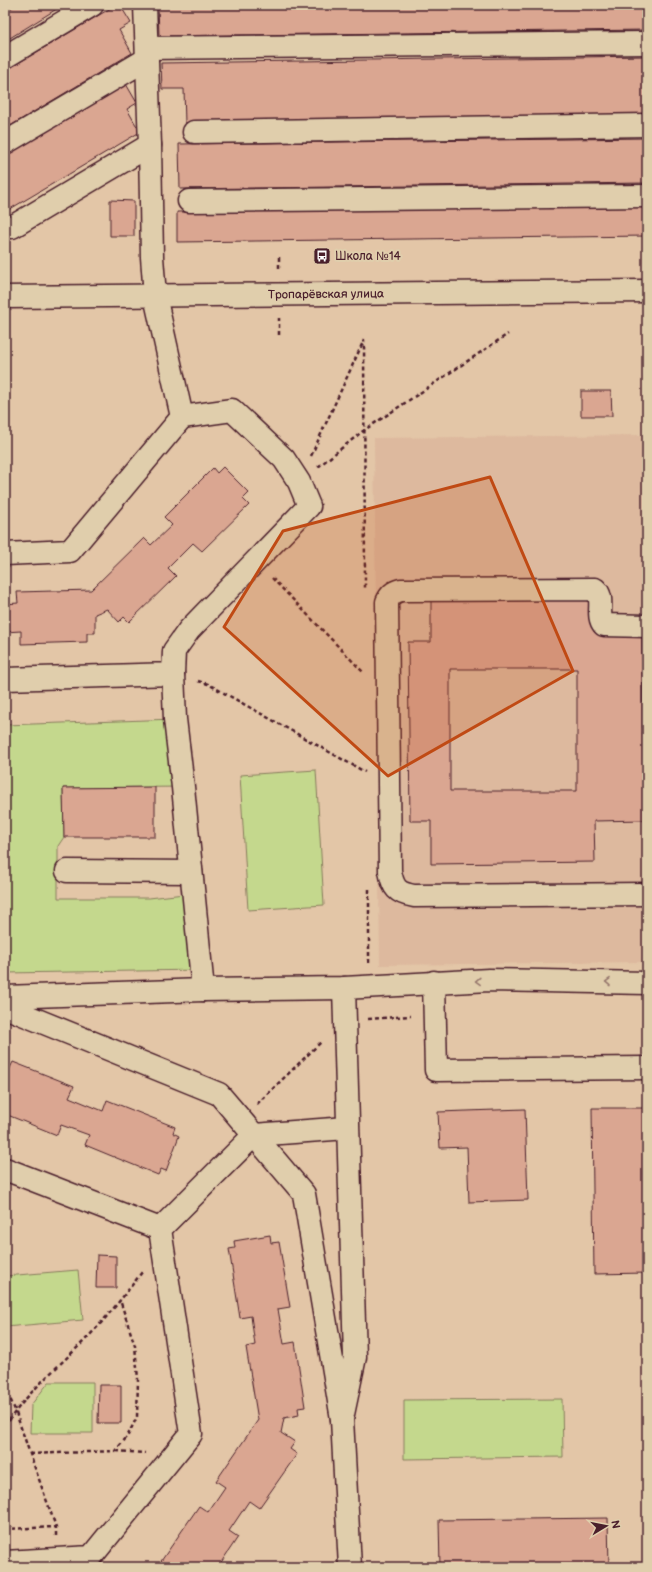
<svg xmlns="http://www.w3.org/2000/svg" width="652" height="1572" viewBox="0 0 652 1572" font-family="'Balsamiq Sans',sans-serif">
  <rect width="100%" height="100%" fill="#e3c6a7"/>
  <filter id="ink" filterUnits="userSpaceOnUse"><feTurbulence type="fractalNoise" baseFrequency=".025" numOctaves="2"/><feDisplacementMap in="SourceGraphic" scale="8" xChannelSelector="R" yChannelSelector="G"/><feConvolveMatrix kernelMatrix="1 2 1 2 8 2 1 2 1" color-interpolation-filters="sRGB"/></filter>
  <g filter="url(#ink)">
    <path fill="#ddb99e" d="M 647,435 L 647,962 L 380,965 L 374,438 Z"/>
    <g fill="#c4d88d" stroke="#877c5c">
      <path d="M 175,719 L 183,787 L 63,788 L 64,837 L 58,846 L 58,898 L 149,898 L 193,893 L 201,970 L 5,973 L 5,725 Z"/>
      <path d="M 316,770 L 324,905 L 248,910 L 240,775 Z"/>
      <path d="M 78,1270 L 83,1320 L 5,1327 L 5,1276 Z"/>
      <path d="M 49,1382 L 93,1382 L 93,1433 L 30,1433 L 31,1405 Z"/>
      <path d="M 562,1399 L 563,1457 L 404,1459 L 404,1400 Z"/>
    </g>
    <g fill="#daa691" stroke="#4a1f2b" fill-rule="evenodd">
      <path d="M 16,5 L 63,5 L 5,41 L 5,12 Z"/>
      <path d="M 116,5 L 120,5 L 131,23 L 119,30 L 132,53 L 5,129 L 5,71 Z"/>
      <path d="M 158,5 L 647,5 L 647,30 L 159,36 Z"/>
      <path d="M 647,56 L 647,117 L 185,123 L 184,89 L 162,89 L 161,63 Z"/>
      <path d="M 126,84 L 137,103 L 127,109 L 140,132 L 5,212 L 5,156 Z"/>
      <path d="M 647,138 L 647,183 L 180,189 L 179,144 Z"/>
      <path d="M 110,200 L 134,201 L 134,236 L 110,236 Z"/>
      <path d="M 647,207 L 647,236 L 177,242 L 177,212 Z"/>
      <path d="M 581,391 L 611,391 L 612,416 L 581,416 Z"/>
      <path d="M 223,467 L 249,493 L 243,499 L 249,505 L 202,551 L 193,543 L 168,568 L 176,576 L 129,622 L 124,617 L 119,622 L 107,609 L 95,614 L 95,633 L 87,633 L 87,642 L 21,644 L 21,631 L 5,632 L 5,604 L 18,603 L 17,592 L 91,590 L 144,538 L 151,545 L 172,525 L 164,517 L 213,468 L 217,473 Z"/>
      <path d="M 593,595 L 594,632 L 642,632 L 644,820 L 594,821 L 595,862 L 431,864 L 431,821 L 410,821 L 408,642 L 431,642 L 431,596 ZM 450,669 L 577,669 L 577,791 L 450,791 Z"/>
      <path d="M 155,787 L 155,837 L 64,837 L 63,788 Z"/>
      <path d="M 13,1062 L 74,1086 L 69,1097 L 103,1111 L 107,1100 L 175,1127 L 173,1133 L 179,1136 L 166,1171 L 161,1169 L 158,1175 L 85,1145 L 89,1135 L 61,1125 L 57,1135 L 5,1114 L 5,1068 L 9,1070 Z"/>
      <path d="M 592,1108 L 646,1108 L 647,1273 L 594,1274 Z"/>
      <path d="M 525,1109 L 528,1200 L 469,1202 L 467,1147 L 440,1148 L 438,1112 Z"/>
      <path d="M 270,1235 L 271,1243 L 279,1242 L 290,1307 L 278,1309 L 284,1344 L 295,1342 L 305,1407 L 298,1408 L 299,1415 L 284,1418 L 281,1433 L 295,1442 L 290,1449 L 297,1454 L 259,1508 L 249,1501 L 229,1531 L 238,1537 L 218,1567 L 157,1567 L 199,1506 L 208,1512 L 225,1487 L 216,1481 L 258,1420 L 246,1347 L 255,1345 L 251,1316 L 240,1318 L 229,1249 L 235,1248 L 234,1241 Z"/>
      <path d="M 97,1255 L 116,1256 L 116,1288 L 96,1288 Z"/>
      <path d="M 99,1385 L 121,1385 L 121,1423 L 98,1423 Z"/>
      <path d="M 608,1518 L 609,1567 L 440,1567 L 439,1520 Z"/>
    </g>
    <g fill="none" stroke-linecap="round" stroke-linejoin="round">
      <g stroke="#4a1f2b" stroke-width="25">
        <g id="minor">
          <path d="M 147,48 L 647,43"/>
          <path d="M 5,57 L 92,5"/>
          <path d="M 194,132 L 647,125"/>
          <path d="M 5,143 L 147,59"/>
          <path d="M 189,201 L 647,196"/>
          <path d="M 5,227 L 12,227 L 150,145"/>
          <path id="s1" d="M 5,297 L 647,291"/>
          <path d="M 5,554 L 70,551 L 182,417 L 155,296 L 152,257 L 150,145 L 145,5"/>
          <path d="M 647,626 L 604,625 C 595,615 606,598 595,589 L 401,590 C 393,592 390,595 387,602 L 390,871 C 393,888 397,893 414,896 L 647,894"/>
          <path d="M 173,674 L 175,719 L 183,787 L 203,990"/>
          <path d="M 5,679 L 173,674 L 174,651 L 189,630 L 309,506 L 299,482 L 284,459 L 232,410 L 182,417"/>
          <path d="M 67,871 L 191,872"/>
          <path d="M 434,982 L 436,1070 L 647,1068"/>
          <path d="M 344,988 L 355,1357 L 342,1419 L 350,1567"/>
          <path d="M 5,997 L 203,990 L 344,988 L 489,980 L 647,983"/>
          <path d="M 5,1007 L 219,1094 L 304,1194 L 342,1419"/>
          <path d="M 5,1169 L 160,1229 L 191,1434 L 91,1557 L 5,1562"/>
          <path d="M 160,1229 L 254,1135 L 347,1128"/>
        </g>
      </g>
      <g stroke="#4a1f2b" stroke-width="2.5" stroke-dasharray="4 3" stroke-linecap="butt">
        <path d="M 279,257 L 279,271"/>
        <path d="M 279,335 L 279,318"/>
        <path d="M 311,456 L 364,340 L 365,590"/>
        <path d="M 318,467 L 363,431 L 508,334"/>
        <path d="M 272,578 L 363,672"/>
        <path d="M 198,681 L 208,684 L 365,772"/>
        <path d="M 369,889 L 369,963"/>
        <path d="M 368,1019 L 411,1016"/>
        <path d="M 257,1104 L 321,1042"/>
        <path d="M 5,1387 L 15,1410 L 30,1454 L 56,1527 L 56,1536"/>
        <path d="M 5,1427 C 25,1394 56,1369 83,1342 C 105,1320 124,1296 142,1272"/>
        <path d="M 116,1451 L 145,1453"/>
        <path d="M 30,1454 L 115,1451 L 127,1437 L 137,1417 L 138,1379 L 135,1346 L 120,1300"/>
        <path d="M 5,1529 L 56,1527"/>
      </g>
      <use href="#minor" stroke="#e0ceac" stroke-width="22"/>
    </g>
    <defs><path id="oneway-chevron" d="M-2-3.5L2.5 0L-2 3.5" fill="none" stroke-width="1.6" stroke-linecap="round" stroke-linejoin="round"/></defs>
    <g stroke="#95766c">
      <use href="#oneway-chevron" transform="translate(478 981) rotate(178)"/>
      <use href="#oneway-chevron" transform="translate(608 982) rotate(-179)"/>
    </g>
  </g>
  <path fill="#c04a14" fill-opacity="0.2" stroke="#c04a14" stroke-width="3" stroke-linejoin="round" d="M 490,477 L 573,671 L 388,776 L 224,627 L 283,531 Z"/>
  <defs>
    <g id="bus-square" transform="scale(0.9)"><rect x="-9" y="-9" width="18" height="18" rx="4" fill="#4a1f2b" stroke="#e0ceac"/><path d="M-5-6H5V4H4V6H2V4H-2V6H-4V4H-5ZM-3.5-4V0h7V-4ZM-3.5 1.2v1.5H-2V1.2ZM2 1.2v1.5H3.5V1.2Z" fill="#fff"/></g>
  </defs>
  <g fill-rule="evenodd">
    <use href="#bus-square" x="322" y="256"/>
  </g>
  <g text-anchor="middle" stroke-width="4" stroke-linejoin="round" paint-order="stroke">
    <g font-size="12" fill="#4a1f2b" stroke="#e0ceac" text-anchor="start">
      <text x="335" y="260">Школа №14</text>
    </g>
    <g font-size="12" fill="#4a1f2b" stroke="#e0ceac">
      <text dy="4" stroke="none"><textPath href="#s1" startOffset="321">Тропарёвская улица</textPath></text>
    </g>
  </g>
  <rect width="652" height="1572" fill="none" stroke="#e0ceac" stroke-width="20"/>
  <rect x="10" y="10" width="632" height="1552" fill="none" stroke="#4a1f2b" stroke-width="1.5" filter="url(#ink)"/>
  <g transform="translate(606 1526) rotate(80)" stroke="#e0ceac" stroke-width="3" paint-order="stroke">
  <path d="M0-3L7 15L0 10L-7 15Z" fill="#4a1f2b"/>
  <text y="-6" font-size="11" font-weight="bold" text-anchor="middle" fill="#4a1f2b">N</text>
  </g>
</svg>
